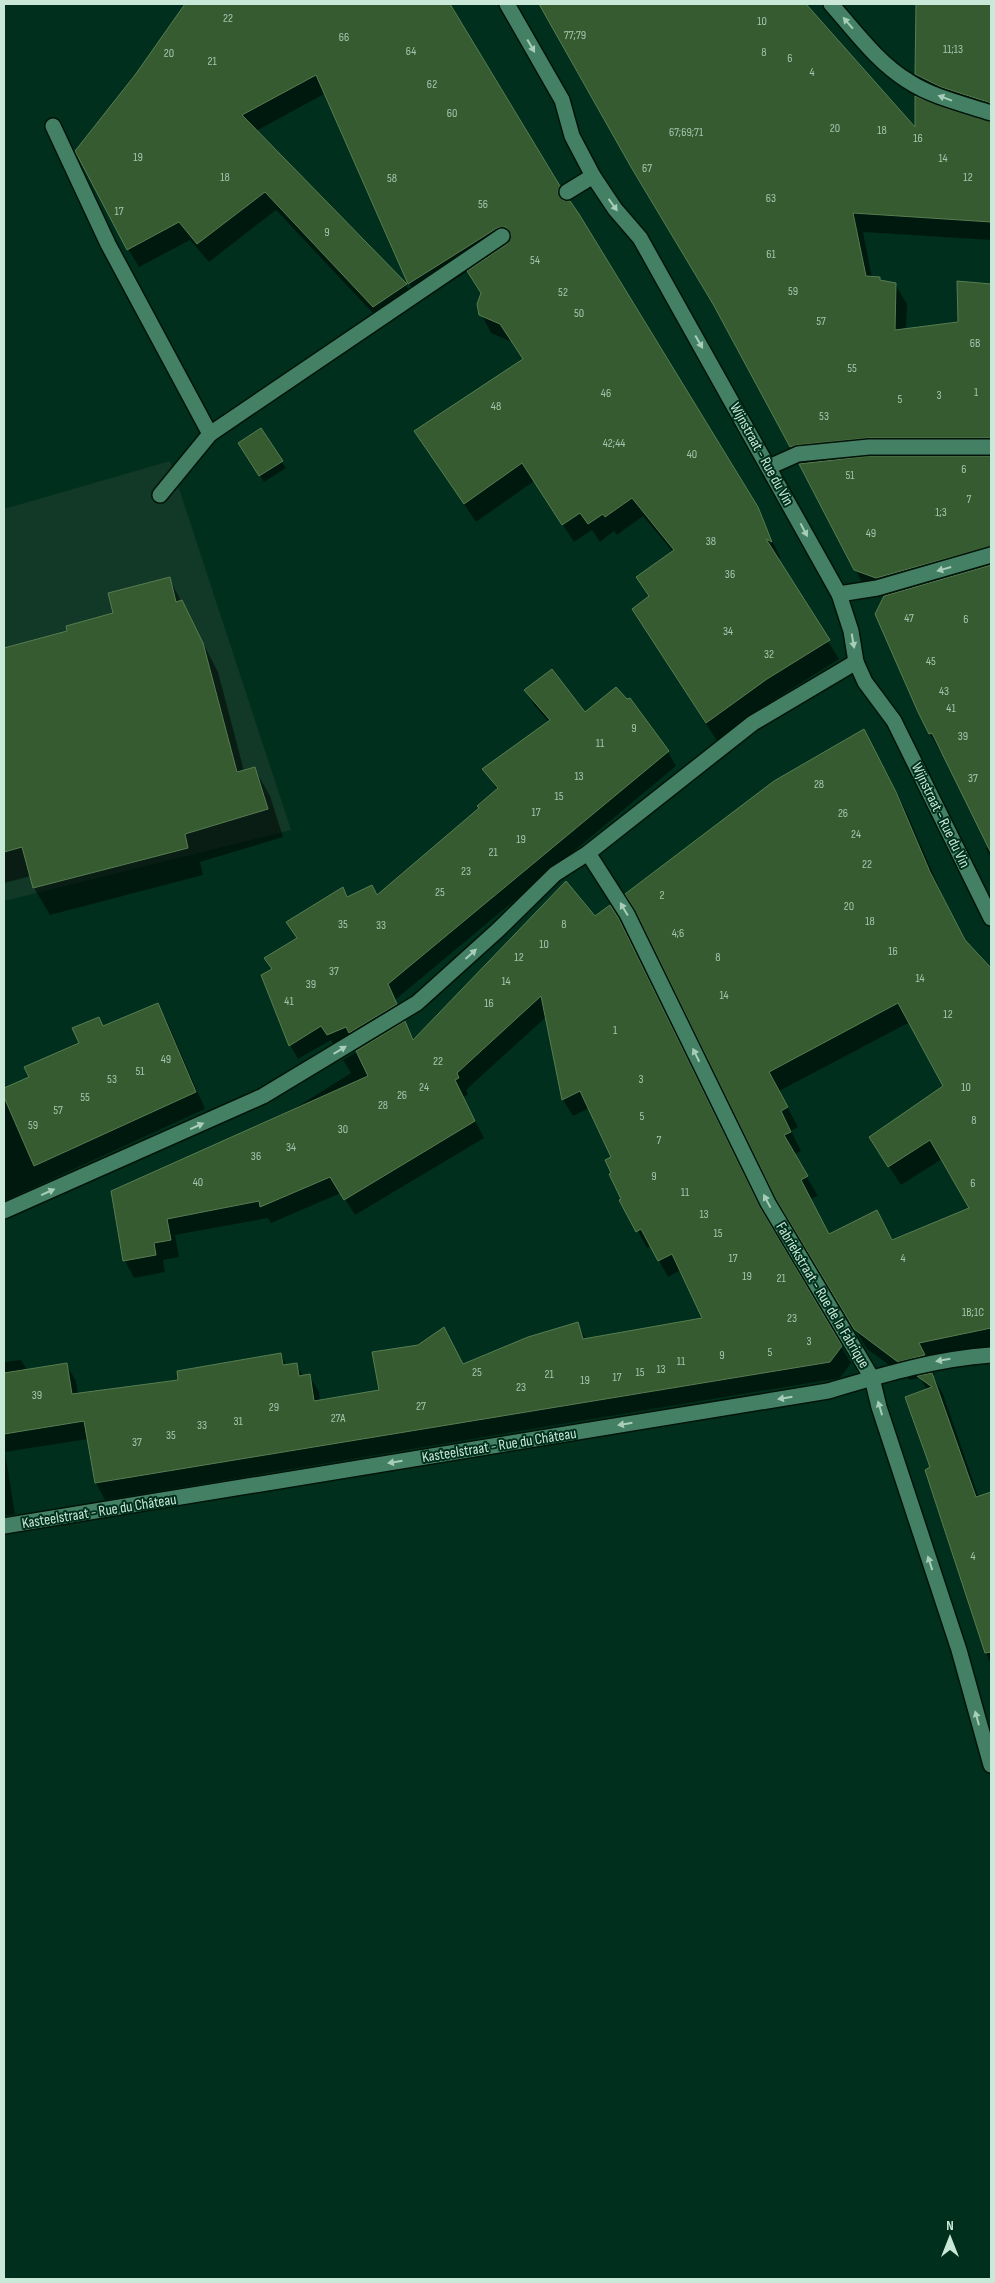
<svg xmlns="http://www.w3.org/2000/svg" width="995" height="2283" viewBox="0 0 995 2283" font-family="'Sofia Sans Condensed',sans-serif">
  <rect width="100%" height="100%" fill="#00301d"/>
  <path fill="#123827" d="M 170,461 L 291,830 L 4,901 L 4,509 Z"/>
  <g fill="#0007" fill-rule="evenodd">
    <path d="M 187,4 L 447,4 L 757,508 L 781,559 L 776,557 L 839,659 L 777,698 L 717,741 L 633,609 L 649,597 L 638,578 L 673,552 L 643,516 L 617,535 L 614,531 L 600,542 L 592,530 L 574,542 L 534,481 L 476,522 L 415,432 L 524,360 L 512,342 L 491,333 L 481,314 L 482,293 L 468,271 L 419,302 L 409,283 L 326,93 L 256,131 L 406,285 L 417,303 L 384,325 L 276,210 L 209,262 L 190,240 L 139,267 L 128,249 L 136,76 Z"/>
    <path d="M 540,4 L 803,4 L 916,130 L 916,98 L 991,123 L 991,240 L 863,232 L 872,278 L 895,284 L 907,304 L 906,330 L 960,323 L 959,282 L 991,285 L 991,859 L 986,848 L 988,847 L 943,752 L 941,753 L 930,734 L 885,596 L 866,590 L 718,310 L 644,187 Z"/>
    <path d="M 917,4 L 991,4 L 991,118 L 928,94 L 916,74 Z"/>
    <path d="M 244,450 L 281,461 L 286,468 L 264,482 Z"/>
    <path d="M 169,578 L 218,672 L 244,771 L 254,768 L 270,796 L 283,837 L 200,862 L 203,875 L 50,915 L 34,888 L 31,876 L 4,883 L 4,649 L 69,632 L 115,613 Z"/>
    <path d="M 526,690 L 585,713 L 668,752 L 676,766 L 395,1000 L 404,1019 L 341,1057 L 331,1040 L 298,1059 L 290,1045 L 273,970 L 297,939 L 288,923 L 343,889 L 348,898 L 377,897 L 480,809 L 498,791 L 484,769 L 549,722 L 534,705 Z"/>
    <path d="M 874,750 L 907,813 L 941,892 L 975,962 L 991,988 L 991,1349 L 929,1363 L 935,1375 L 932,1375 L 943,1394 L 979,1498 L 991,1493 L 991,1665 L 985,1650 L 932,1468 L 927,1390 L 920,1378 L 910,1380 L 867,1349 L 789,1218 L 640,917 ZM 910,1022 L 945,1087 L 882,1156 L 901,1185 L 942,1159 L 970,1209 L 893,1241 L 829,1235 L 810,1199 L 818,1196 L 794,1155 L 801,1151 L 791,1131 L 798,1127 L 779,1091 Z"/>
    <path d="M 594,918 L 618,919 L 628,937 L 767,1223 L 851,1363 L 840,1378 L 105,1500 L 96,1483 L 88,1439 L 5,1452 L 15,1514 L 4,1516 L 4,1362 L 21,1360 L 27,1370 L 66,1364 L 76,1381 L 78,1395 L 180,1381 L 281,1355 L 287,1366 L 296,1364 L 303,1376 L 309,1375 L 319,1392 L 320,1401 L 380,1391 L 463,1366 L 577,1324 L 586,1339 L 703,1319 L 681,1270 L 668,1277 L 651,1246 L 647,1248 L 621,1200 L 622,1199 L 613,1173 L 613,1158 L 589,1108 L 573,1116 L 563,1100 L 546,1017 L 466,1090 L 468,1095 L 463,1097 L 484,1138 L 355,1215 L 341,1193 L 271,1223 L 268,1218 L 175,1235 L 179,1257 L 163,1260 L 165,1272 L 134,1278 L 125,1261 L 113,1192 L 297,1107 L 351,1073 L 343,1060 L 404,1023 L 415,1041 Z"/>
    <path d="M 157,1005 L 167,1021 L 205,1109 L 4,1201 L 4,1090 L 30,1078 L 81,1043 L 99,1018 L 104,1027 Z"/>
  </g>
  <g fill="#375b31" stroke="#577d51" fill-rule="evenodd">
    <path d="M 185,4 L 450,4 L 560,186 L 558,192 L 559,196 L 563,200 L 570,201 L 579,214 L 758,507 L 772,542 L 766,539 L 830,640 L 767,679 L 706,723 L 632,609 L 649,596 L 636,577 L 674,550 L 632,498 L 605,517 L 603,514 L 588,524 L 580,513 L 562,525 L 522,463 L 464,504 L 414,431 L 523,359 L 500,324 L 479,315 L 477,304 L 481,293 L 467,271 L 507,244 L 511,235 L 506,227 L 497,228 L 408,284 L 316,75 L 242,115 L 407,284 L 373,307 L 265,192 L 197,244 L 179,222 L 127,250 L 75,151 L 135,75 Z"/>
    <path d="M 539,4 L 806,4 L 915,127 L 915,96 L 945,108 L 991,122 L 991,222 L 853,213 L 866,276 L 880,277 L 880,280 L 896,283 L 895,330 L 958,322 L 957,281 L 991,284 L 991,438 L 869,438 L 797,445 L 790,447 L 713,304 L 631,167 Z"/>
    <path d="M 916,4 L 991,4 L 991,103 L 941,87 L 915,74 Z"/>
    <path d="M 261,428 L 283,461 L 259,476 L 238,443 Z"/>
    <path d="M 869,456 L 991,456 L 991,546 L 876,578 L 854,570 L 799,464 Z"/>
    <path d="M 991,565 L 991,853 L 932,733 L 929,734 L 918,712 L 875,614 L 884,596 Z"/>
    <path d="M 170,577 L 176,602 L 182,600 L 203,643 L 237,772 L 255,767 L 268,809 L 185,834 L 188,848 L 33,888 L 22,847 L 4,852 L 4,648 L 67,631 L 66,626 L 113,613 L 108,593 Z"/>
    <path d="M 552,669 L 585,712 L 616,687 L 627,699 L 630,698 L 669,751 L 388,984 L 397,1004 L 349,1033 L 346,1027 L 327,1035 L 321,1026 L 289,1046 L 261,975 L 272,969 L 264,958 L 297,938 L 286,922 L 343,887 L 347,897 L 372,885 L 377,895 L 479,808 L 477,806 L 498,788 L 482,769 L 550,720 L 524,690 Z"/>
    <path d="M 864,729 L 896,792 L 930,872 L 965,940 L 991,968 L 991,1328 L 919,1343 L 925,1355 L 898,1362 L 854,1329 L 776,1199 L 635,910 L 625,894 L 774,781 ZM 898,1003 L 943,1086 L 869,1137 L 888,1167 L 930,1140 L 969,1208 L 892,1240 L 877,1210 L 829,1234 L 801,1180 L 808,1176 L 784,1135 L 791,1132 L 781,1111 L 788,1107 L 769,1072 Z"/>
    <path d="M 566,881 L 595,916 L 610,905 L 619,919 L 760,1207 L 842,1346 L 830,1362 L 95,1483 L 84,1421 L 4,1434 L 4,1373 L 67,1363 L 72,1394 L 178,1380 L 177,1371 L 281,1353 L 283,1365 L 297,1363 L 299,1376 L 310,1374 L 314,1401 L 379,1390 L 372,1352 L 418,1345 L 444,1327 L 463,1364 L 528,1337 L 578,1322 L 583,1339 L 702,1318 L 672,1254 L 658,1261 L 641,1229 L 636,1232 L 619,1200 L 621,1199 L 609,1174 L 611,1173 L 605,1160 L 611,1157 L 580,1091 L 562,1100 L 541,996 L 457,1073 L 459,1078 L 455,1080 L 475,1121 L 344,1200 L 330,1177 L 260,1207 L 259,1201 L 167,1219 L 171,1240 L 154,1243 L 156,1255 L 123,1261 L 111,1191 L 368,1076 L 356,1051 L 405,1021 L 413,1040 Z"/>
    <path d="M 158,1003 L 196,1092 L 34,1166 L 4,1097 L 4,1088 L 29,1077 L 24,1067 L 79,1043 L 72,1028 L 99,1017 L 103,1026 Z"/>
    <path d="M 932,1373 L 976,1497 L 991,1492 L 991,1652 L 985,1653 L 925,1470 L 930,1467 L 905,1397 L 932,1387 L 917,1376 Z"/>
  </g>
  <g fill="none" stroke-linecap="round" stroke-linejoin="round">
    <g stroke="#03140b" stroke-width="18">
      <g id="lane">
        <path d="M 53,126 L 108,244 L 210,434"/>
        <path d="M 567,192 L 593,176"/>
        <path d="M 160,495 L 210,434 L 502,236"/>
      </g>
    </g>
    <g stroke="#03140b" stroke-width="18">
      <g id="street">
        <path d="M 507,4 L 562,100 L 572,136 L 593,176 L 615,209 L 640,238 L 839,594 L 851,631 L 856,662 L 865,682 L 894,721 L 991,918"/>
        <path d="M 831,4 C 855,31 877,62 908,81 C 932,97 964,104 991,113"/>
        <path d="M 769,467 L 798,454 L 869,447 L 991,447"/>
        <path d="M 839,594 L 877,588 L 991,555"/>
        <path d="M 588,853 L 627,914 L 768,1203 L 872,1378 L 879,1407 L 959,1650 L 991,1765"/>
        <path d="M 4,1211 L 263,1096 L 417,1003 L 498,930 L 555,874 L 588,853 L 753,723 L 856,662"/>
        <path d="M 4,1526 L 828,1391 C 882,1375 934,1359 991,1355"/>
      </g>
    </g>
    <use href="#lane" stroke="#448164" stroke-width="15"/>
    <use href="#street" stroke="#448164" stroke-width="15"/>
  </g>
  <defs><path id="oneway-solid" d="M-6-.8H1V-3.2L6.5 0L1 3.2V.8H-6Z" transform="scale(1.25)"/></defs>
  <g fill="#a8ceba">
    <use href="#oneway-solid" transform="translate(848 23) rotate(-131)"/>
    <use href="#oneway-solid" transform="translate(531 46) rotate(60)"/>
    <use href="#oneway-solid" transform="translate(945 98) rotate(-160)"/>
    <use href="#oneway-solid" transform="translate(613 205) rotate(54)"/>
    <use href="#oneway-solid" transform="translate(699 342) rotate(60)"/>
    <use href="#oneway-solid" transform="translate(804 530) rotate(62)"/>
    <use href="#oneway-solid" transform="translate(944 569) rotate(164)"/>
    <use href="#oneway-solid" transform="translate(853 641) rotate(80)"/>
    <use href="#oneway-solid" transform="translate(624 909) rotate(-121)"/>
    <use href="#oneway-solid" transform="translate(471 954) rotate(-42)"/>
    <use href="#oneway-solid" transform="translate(340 1050) rotate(-31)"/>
    <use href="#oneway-solid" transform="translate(696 1055) rotate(-116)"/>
    <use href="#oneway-solid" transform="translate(197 1126) rotate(-24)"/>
    <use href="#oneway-solid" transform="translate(48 1192) rotate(-24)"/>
    <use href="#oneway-solid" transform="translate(767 1201) rotate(-118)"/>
    <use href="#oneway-solid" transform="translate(943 1360) rotate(170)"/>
    <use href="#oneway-solid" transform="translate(785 1398) rotate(171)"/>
    <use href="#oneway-solid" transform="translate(880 1408) rotate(-106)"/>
    <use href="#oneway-solid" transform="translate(625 1424) rotate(171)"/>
    <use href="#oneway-solid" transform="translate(395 1462) rotate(171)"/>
    <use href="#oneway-solid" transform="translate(930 1563) rotate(-108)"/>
    <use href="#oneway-solid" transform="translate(977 1718) rotate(-105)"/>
  </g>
  <g text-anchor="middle" stroke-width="4" stroke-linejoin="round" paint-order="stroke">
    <g font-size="12" fill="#a4c5ae">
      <text x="228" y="22">22</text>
      <text x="762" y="25">10</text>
      <text x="575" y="39">77;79</text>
      <text x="344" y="41">66</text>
      <text x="953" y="53">11;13</text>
      <text x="411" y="55">64</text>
      <text x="764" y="56">8</text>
      <text x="169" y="57">20</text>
      <text x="790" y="62">6</text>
      <text x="212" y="65">21</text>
      <text x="812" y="76">4</text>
      <text x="432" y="88">62</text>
      <text x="452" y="117">60</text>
      <text x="835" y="132">20</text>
      <text x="882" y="134">18</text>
      <text x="686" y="136">67;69;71</text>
      <text x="918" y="142">16</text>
      <text x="138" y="161">19</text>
      <text x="943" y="162">14</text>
      <text x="647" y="172">67</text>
      <text x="225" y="181">18</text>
      <text x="968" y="181">12</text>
      <text x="392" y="182">58</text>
      <text x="771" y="202">63</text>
      <text x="483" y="208">56</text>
      <text x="119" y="215">17</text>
      <text x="327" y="236">9</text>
      <text x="771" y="258">61</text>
      <text x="535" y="264">54</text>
      <text x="793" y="295">59</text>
      <text x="563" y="296">52</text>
      <text x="579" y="317">50</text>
      <text x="821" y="325">57</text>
      <text x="975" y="347">6B</text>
      <text x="852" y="372">55</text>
      <text x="976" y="396">1</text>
      <text x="606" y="397">46</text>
      <text x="939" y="399">3</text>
      <text x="900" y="403">5</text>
      <text x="496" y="410">48</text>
      <text x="824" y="420">53</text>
      <text x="614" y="447">42;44</text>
      <text x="692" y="458">40</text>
      <text x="964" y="473">6</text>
      <text x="850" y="479">51</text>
      <text x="969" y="503">7</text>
      <text x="941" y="516">1;3</text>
      <text x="871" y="537">49</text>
      <text x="711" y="545">38</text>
      <text x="730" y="578">36</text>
      <text x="909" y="622">47</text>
      <text x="966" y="623">6</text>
      <text x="728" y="635">34</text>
      <text x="769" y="658">32</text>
      <text x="931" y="665">45</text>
      <text x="944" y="695">43</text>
      <text x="951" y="712">41</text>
      <text x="634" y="732">9</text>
      <text x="963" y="740">39</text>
      <text x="600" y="747">11</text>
      <text x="579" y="780">13</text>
      <text x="973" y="782">37</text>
      <text x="819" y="788">28</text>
      <text x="559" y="800">15</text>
      <text x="536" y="816">17</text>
      <text x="843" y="817">26</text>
      <text x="856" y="838">24</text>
      <text x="521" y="843">19</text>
      <text x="493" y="856">21</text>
      <text x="867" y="868">22</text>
      <text x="466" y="875">23</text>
      <text x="440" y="896">25</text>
      <text x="662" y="899">2</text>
      <text x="849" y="910">20</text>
      <text x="870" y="925">18</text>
      <text x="343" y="928">35</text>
      <text x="564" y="928">8</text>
      <text x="381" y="929">33</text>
      <text x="678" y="937">4;6</text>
      <text x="544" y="948">10</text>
      <text x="893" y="955">16</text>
      <text x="519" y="961">12</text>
      <text x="718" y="961">8</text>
      <text x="334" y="975">37</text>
      <text x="920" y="982">14</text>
      <text x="506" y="985">14</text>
      <text x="311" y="988">39</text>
      <text x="724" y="999">14</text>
      <text x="289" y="1005">41</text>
      <text x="489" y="1007">16</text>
      <text x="948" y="1018">12</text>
      <text x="615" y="1034">1</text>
      <text x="166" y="1063">49</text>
      <text x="438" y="1065">22</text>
      <text x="140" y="1075">51</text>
      <text x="112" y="1083">53</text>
      <text x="641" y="1083">3</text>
      <text x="424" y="1091">24</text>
      <text x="966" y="1091">10</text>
      <text x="402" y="1099">26</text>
      <text x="85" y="1101">55</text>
      <text x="383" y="1109">28</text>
      <text x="58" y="1114">57</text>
      <text x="642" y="1120">5</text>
      <text x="974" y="1124">8</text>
      <text x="33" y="1129">59</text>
      <text x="343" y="1133">30</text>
      <text x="659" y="1144">7</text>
      <text x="291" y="1151">34</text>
      <text x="256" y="1160">36</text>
      <text x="654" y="1180">9</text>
      <text x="198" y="1186">40</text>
      <text x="973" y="1187">6</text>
      <text x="685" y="1196">11</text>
      <text x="704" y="1218">13</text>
      <text x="718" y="1237">15</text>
      <text x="733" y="1262">17</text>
      <text x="903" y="1262">4</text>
      <text x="747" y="1280">19</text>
      <text x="781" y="1282">21</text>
      <text x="973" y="1316">1B;1C</text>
      <text x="792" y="1322">23</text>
      <text x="809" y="1345">3</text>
      <text x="770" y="1356">5</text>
      <text x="722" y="1359">9</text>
      <text x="681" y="1365">11</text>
      <text x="661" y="1373">13</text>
      <text x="477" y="1376">25</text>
      <text x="640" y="1376">15</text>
      <text x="549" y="1378">21</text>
      <text x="617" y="1381">17</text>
      <text x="585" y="1384">19</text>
      <text x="521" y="1391">23</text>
      <text x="37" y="1399">39</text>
      <text x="421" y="1410">27</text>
      <text x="274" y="1411">29</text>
      <text x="338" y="1422">27A</text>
      <text x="238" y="1425">31</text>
      <text x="202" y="1429">33</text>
      <text x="171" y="1439">35</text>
      <text x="137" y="1446">37</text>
      <text x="973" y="1560">4</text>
    </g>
    <g font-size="15" fill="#c9e8d7" stroke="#00301d">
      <text transform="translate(762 454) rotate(61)" y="5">Wijnstraat - Rue du Vin</text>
      <text transform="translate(941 815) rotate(64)" y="5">Wijnstraat - Rue du Vin</text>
      <text transform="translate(823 1295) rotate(59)" y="5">Fabriekstraat - Rue de la Fabrique</text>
      <text transform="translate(499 1445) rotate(-9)" y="5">Kasteelstraat - Rue du Château</text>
      <text transform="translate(99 1511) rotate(-9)" y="5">Kasteelstraat - Rue du Château</text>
    </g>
  </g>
  <rect width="995" height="2283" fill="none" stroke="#c9e8d7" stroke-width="10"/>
  <g transform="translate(950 2238)" stroke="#00301d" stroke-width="4" paint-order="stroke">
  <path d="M0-4L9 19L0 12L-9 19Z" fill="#c9e8d7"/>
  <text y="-8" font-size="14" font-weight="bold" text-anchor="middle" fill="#c9e8d7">N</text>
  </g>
</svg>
